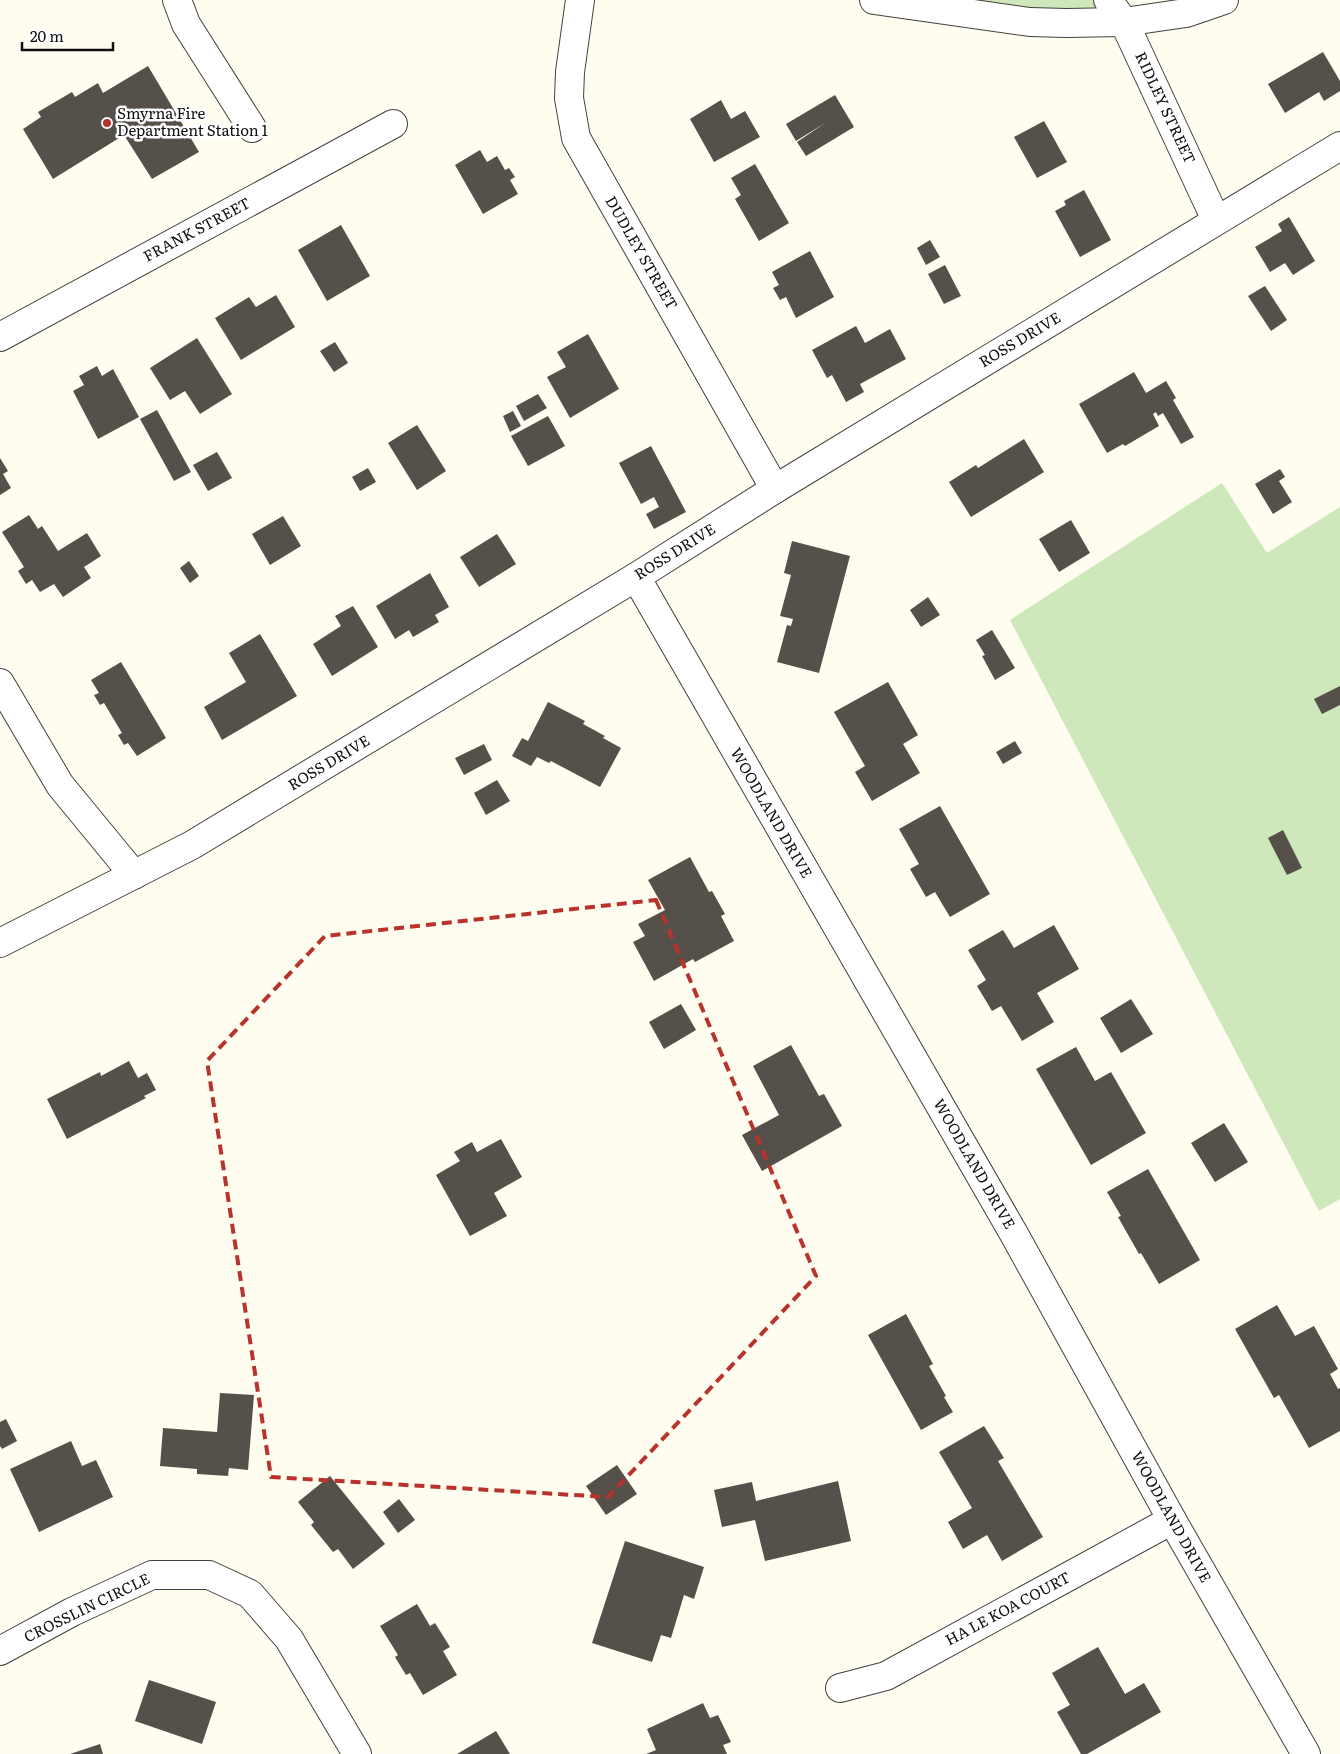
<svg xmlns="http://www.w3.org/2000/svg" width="1340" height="1754" viewBox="0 0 1340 1754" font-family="Literata,serif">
  <rect width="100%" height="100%" fill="#fefdf0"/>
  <g fill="#cee7bb">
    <path d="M 874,0 L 1108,0 L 1124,22 Z"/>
    <path d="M 1222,483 L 1267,553 L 1340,507 L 1340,1199 L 1319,1211 L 1010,620 Z"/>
  </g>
  <g fill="#56504b">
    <path d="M 1323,52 L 1340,81 L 1340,91 L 1324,101 L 1319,92 L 1285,113 L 1268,84 Z"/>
    <path d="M 148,66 L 199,152 L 152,179 L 124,135 L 53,179 L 23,129 L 41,117 L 38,112 L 72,92 L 75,97 L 98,83 L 103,93 Z"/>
    <path d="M 835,95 L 854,127 L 806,156 L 797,142 L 825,123 L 796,141 L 786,124 Z"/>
    <path d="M 721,100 L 731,119 L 745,111 L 760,137 L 714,162 L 690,119 Z"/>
    <path d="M 1044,121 L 1067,162 L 1037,178 L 1014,137 Z"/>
    <path d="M 480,150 L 487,162 L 497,156 L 505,170 L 509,168 L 515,177 L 510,180 L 518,194 L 483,214 L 455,165 Z"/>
    <path d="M 755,164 L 789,223 L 759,241 L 735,199 L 741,195 L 731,178 Z"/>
    <path d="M 1084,190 L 1111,240 L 1080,257 L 1055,211 L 1066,205 L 1064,201 Z"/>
    <path d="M 1289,217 L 1315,261 L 1293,275 L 1285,263 L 1270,272 L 1255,247 L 1282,231 L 1278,224 Z"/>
    <path d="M 341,225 L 370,276 L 327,301 L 298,250 Z"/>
    <path d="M 930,240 L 940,257 L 926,265 L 917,248 Z"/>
    <path d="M 810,251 L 834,297 L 796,318 L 786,297 L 780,300 L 773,288 L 779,285 L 772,272 Z"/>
    <path d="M 945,265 L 961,296 L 944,304 L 928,274 Z"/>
    <path d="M 1265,286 L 1287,320 L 1271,331 L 1248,296 Z"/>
    <path d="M 276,295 L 295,327 L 241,360 L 215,318 L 249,297 L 256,307 Z"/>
    <path d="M 856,326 L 865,343 L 890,329 L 906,359 L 860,384 L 864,392 L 846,402 L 832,375 L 827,378 L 812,350 Z"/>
    <path d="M 588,334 L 619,389 L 570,418 L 547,377 L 566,367 L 557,352 Z"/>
    <path d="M 197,338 L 232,394 L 200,414 L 185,391 L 170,400 L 150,368 Z"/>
    <path d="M 335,342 L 348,363 L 334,372 L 320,351 Z"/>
    <path d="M 97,366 L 102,376 L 113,369 L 139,417 L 98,439 L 73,391 L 84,385 L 79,376 Z"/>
    <path d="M 1134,372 L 1146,393 L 1166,381 L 1176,398 L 1173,400 L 1194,437 L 1181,444 L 1163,413 L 1158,416 L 1156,412 L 1153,414 L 1159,426 L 1125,446 L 1123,444 L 1107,453 L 1079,404 Z"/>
    <path d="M 538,394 L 547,408 L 524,421 L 516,406 Z"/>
    <path d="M 157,410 L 191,472 L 174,481 L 140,419 Z"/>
    <path d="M 513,411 L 521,426 L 510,432 L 503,416 Z"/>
    <path d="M 548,416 L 565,446 L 528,466 L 511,436 Z"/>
    <path d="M 417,425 L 446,471 L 417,490 L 388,443 Z"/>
    <path d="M 1024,439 L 1044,472 L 971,517 L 949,482 L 976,465 L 978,468 Z"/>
    <path d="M 651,446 L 686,512 L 654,529 L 646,514 L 659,507 L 654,497 L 641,504 L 619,463 Z"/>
    <path d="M 217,452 L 232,478 L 208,491 L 193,465 Z"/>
    <path d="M 0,458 L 8,471 L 3,474 L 11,488 L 0,495 Z"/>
    <path d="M 368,468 L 376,482 L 360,491 L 352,477 Z"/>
    <path d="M 1280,469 L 1285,477 L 1279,481 L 1292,502 L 1273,514 L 1255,484 Z"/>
    <path d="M 29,515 L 38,529 L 42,526 L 58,551 L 87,533 L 101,556 L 84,567 L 91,578 L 63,597 L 54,584 L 40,592 L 32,580 L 26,584 L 18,571 L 24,567 L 2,532 Z"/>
    <path d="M 283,516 L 301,546 L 270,565 L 252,534 Z"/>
    <path d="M 1071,520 L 1090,553 L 1059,572 L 1039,539 Z"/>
    <path d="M 497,534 L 516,564 L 479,587 L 460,557 Z"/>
    <path d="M 792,541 L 850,556 L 819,673 L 777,662 L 787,625 L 791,626 L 793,619 L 780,616 L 791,575 L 784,573 Z"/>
    <path d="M 189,561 L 199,576 L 190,583 L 180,568 Z"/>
    <path d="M 430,573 L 449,607 L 435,615 L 439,622 L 413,637 L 409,630 L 395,639 L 376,606 Z"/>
    <path d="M 928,597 L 940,615 L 921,627 L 910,610 Z"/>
    <path d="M 353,606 L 378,647 L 332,676 L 313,644 L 341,626 L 335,616 Z"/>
    <path d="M 992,630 L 1015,668 L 995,680 L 982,656 L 985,655 L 976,640 Z"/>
    <path d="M 260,634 L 297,696 L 222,740 L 204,707 L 246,682 L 229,653 Z"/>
    <path d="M 121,662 L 166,738 L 137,756 L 128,743 L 124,745 L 118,735 L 122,733 L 104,703 L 100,705 L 94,695 L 99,693 L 91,680 Z"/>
    <path d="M 888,682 L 918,735 L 903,744 L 920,773 L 872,801 L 855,772 L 865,766 L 834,712 Z"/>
    <path d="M 1340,686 L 1340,705 L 1322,714 L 1314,699 Z"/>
    <path d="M 548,702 L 585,721 L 583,724 L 605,736 L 603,738 L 621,748 L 600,787 L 551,761 L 549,763 L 537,757 L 531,766 L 512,756 L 522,738 L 528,741 Z"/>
    <path d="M 1015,741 L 1022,753 L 1003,764 L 996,752 Z"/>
    <path d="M 484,744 L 492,760 L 464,775 L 455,758 Z"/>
    <path d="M 497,780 L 510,801 L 486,815 L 474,793 Z"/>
    <path d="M 940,806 L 990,894 L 950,917 L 935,892 L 926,897 L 910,869 L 919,864 L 899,829 Z"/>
    <path d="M 1283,830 L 1302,868 L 1287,875 L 1268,838 Z"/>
    <path d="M 690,857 L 709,892 L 712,891 L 725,914 L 721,916 L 734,941 L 695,962 L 693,959 L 654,981 L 633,942 L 645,936 L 638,924 L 665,910 L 648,880 Z"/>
    <path d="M 1054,925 L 1079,969 L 1037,993 L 1054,1022 L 1022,1041 L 1001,1006 L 992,1011 L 977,986 L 986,980 L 968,950 L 1003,930 L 1014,948 Z"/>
    <path d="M 1131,999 L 1153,1034 L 1121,1053 L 1100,1018 Z"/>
    <path d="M 681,1004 L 696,1030 L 664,1049 L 649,1022 Z"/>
    <path d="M 791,1045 L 819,1096 L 824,1094 L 842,1126 L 762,1171 L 742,1135 L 779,1115 L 753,1066 Z"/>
    <path d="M 1076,1047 L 1095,1081 L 1111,1072 L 1146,1133 L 1091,1165 L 1036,1069 Z"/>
    <path d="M 129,1061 L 138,1078 L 147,1073 L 156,1090 L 144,1096 L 146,1098 L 67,1139 L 47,1099 L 100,1072 L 101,1076 Z"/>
    <path d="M 1224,1123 L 1248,1162 L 1215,1182 L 1191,1143 Z"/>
    <path d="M 501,1139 L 522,1177 L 494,1193 L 507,1216 L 470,1236 L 436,1175 L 460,1161 L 454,1152 L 472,1142 L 477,1152 Z"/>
    <path d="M 1148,1169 L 1200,1260 L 1159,1284 L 1141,1253 L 1139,1254 L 1118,1217 L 1121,1216 L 1107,1192 Z"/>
    <path d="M 1277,1305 L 1295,1336 L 1314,1326 L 1338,1369 L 1330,1374 L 1338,1389 L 1340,1388 L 1340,1431 L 1309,1448 L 1279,1395 L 1274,1398 L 1235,1329 Z"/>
    <path d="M 906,1314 L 933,1364 L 929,1366 L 946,1396 L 944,1397 L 953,1412 L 921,1430 L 868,1335 Z"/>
    <path d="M 220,1393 L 254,1395 L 248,1470 L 229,1468 L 228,1476 L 197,1474 L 197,1469 L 160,1466 L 163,1428 L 217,1432 Z"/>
    <path d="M 6,1419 L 17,1441 L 2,1449 L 0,1446 L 0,1422 Z"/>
    <path d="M 984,1426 L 1004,1458 L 998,1461 L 1043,1537 L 1002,1561 L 987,1535 L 963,1549 L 948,1522 L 972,1508 L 939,1452 Z"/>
    <path d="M 71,1441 L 82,1466 L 96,1460 L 113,1497 L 39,1532 L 10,1469 Z"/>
    <path d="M 617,1465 L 637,1494 L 606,1515 L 586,1486 Z"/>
    <path d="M 330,1476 L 385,1544 L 353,1569 L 338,1549 L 333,1552 L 311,1525 L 314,1522 L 298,1502 Z"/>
    <path d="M 838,1481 L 851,1541 L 765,1561 L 755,1520 L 722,1527 L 714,1490 L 752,1482 L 756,1501 Z"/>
    <path d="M 399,1499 L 415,1520 L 398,1533 L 383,1512 Z"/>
    <path d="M 625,1541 L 704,1567 L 694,1599 L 684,1595 L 671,1638 L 661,1635 L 652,1662 L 592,1643 Z"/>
    <path d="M 417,1604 L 430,1626 L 435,1623 L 450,1647 L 443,1651 L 457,1675 L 423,1695 L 410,1673 L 406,1675 L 395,1657 L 398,1655 L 380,1626 Z"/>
    <path d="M 1098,1647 L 1125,1694 L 1144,1683 L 1161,1712 L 1087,1754 L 1081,1754 L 1057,1712 L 1070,1705 L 1052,1673 Z"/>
    <path d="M 149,1680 L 216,1702 L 202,1744 L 135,1721 Z"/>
    <path d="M 703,1703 L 710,1718 L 718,1715 L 731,1742 L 723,1745 L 727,1754 L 646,1754 L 656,1750 L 647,1729 Z"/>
    <path d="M 496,1731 L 510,1754 L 457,1754 Z"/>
    <path d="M 100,1744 L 103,1754 L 70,1754 Z"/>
  </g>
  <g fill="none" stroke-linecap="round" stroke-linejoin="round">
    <g stroke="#414141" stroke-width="30">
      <g id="minor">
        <path d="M 177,0 L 186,24 L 252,128"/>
        <path d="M 580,0 L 570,72 L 569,98 L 576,138 L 775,489"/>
        <path d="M 874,0 L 1030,22 L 1066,23 L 1124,22 L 1186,13 L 1224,0"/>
        <path d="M 1108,0 L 1124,22 L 1216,220"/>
        <path d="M 0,337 L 393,124"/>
        <path d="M 636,577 L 1014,1234 L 1172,1520 L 1306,1754"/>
        <path d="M 0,683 L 60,785 L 134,875"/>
        <path d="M 0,943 L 192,845 L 636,577 L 775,489 L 1340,146"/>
        <path d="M 0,1651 L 72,1612 L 152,1575 L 209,1575 L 250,1594 L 289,1639 L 357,1754"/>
        <path d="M 840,1688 L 886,1676 L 1172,1520"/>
      </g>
    </g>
    <use href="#minor" stroke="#fff" stroke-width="28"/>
  </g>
  <path fill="none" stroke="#b8332c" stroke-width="4" stroke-dasharray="10 6" stroke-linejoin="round" d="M 656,900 L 816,1276 L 608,1497 L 271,1477 L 207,1061 L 325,936 Z"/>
  <circle fill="#b8332c" stroke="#fff" stroke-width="2" cx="107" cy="123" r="5"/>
  <g text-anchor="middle" stroke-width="5" stroke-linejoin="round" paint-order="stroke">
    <g font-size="15" fill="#0e0e0e" stroke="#fff">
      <text transform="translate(1165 108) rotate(65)" y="5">RIDLEY STREET</text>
      <text transform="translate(197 230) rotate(-28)" y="5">FRANK STREET</text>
      <text transform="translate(641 253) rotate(60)" y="5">DUDLEY STREET</text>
      <text transform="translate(1020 340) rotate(-31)" y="5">ROSS DRIVE</text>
      <text transform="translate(675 552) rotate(-32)" y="5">ROSS DRIVE</text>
      <text transform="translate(329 763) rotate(-31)" y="5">ROSS DRIVE</text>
      <text transform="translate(771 813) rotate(60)" y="5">WOODLAND DRIVE</text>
      <text transform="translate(974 1164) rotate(60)" y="5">WOODLAND DRIVE</text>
      <text transform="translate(1171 1517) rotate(61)" y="5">WOODLAND DRIVE</text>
      <text transform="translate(87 1608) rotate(-26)" y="5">CROSSLIN CIRCLE</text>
      <text transform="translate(1008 1609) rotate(-28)" y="5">HA LE KOA COURT</text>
    </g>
    <g font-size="15" fill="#0e0e0e" stroke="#fff" text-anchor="start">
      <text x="117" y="119">Smyrna Fire<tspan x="117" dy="17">Department Station 1</tspan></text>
    </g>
  </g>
  <path d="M22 42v8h91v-8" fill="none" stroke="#0e0e0e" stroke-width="2.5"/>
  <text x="30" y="42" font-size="15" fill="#0e0e0e" stroke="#ffffff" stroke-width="4" paint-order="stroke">20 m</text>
</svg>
